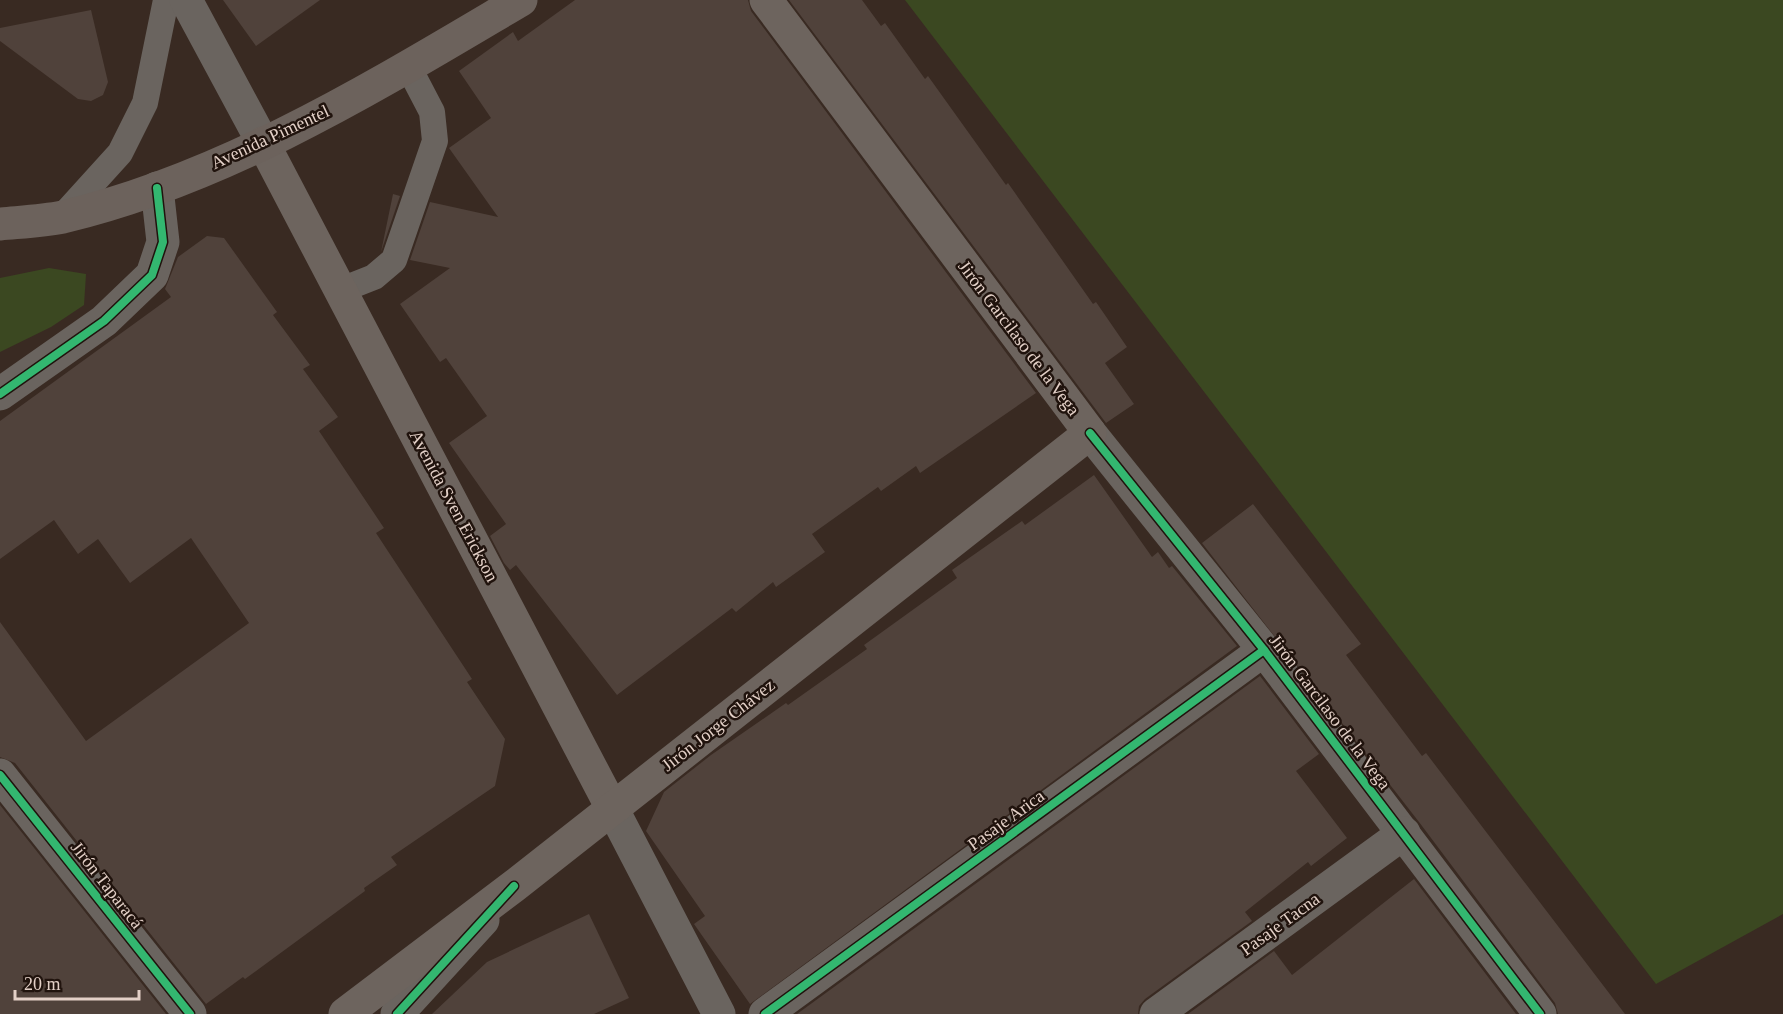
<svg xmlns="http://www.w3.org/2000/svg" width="1783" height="1014" viewBox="0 0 1783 1014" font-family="Georgia,serif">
  <rect width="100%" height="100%" fill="#392a22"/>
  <g fill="#3b4821">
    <path d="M 905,0 L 1783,0 L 1783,914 L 1656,984 Z"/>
    <path d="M 49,268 L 86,274 L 84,305 L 51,327 L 0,352 L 0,278 Z"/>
  </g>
  <g fill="#50423b">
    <path d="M 223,0 L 320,0 L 256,46 Z"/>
    <path d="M 575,0 L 748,0 L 751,11 L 1036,393 L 920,473 L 916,466 L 881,491 L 878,487 L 812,534 L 825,552 L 776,587 L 773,582 L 736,612 L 732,608 L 617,695 L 516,565 L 510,570 L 504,563 L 490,536 L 506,524 L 449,443 L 487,416 L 446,358 L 440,362 L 400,304 L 450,268 L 410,260 L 430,202 L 498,217 L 449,148 L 491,118 L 459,71 L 513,32 L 518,41 Z"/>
    <path d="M 789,0 L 862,0 L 881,26 L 885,23 L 925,79 L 928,76 L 1006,185 L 1008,183 L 1093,304 L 1096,302 L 1127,347 L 1105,363 L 1134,404 L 1106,423 Z"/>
    <path d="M 91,10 L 108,82 L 103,95 L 91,101 L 78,99 L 0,41 L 0,28 Z"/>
    <path d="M 393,194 L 400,196 L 381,252 Z"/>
    <path d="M 207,236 L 224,238 L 277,312 L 273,315 L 310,365 L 303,369 L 338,417 L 319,431 L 384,528 L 376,533 L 472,679 L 467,682 L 505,739 L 495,786 L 391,857 L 397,865 L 364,888 L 365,891 L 245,979 L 243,977 L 206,1004 L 15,763 L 0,757 L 0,622 L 86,741 L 249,623 L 191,538 L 130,583 L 98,539 L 78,554 L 54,520 L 0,559 L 0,421 L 171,297 L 165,289 L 178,257 Z"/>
    <path d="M 1094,475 L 1152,557 L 1158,552 L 1169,568 L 1172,566 L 1237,646 L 750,1004 L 694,924 L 705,916 L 646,831 L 664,792 L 711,755 L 786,703 L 788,705 L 867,649 L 864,645 L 957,578 L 952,570 L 1022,521 L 1025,525 Z"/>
    <path d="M 1253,504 L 1361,644 L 1346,655 L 1422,756 L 1426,753 L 1625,1014 L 1558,1014 L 1555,1003 L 1419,822 L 1202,543 Z"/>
    <path d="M 1260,676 L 1319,754 L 1296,771 L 1347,838 L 1311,866 L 1308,862 L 1245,912 L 1252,921 L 1145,999 L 1139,1006 L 1138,1014 L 797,1014 Z"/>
    <path d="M 0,805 L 166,1014 L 0,1014 Z"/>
    <path d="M 1414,879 L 1516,1014 L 1188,1014 L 1274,951 L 1292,975 Z"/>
    <path d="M 589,914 L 629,998 L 594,1014 L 432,1014 L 487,962 Z"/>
  </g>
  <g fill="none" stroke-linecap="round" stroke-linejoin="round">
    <g stroke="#6a645f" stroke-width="26">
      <path d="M 62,217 L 120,153 L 145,103 L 166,0"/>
      <path d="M 341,290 L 374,277 L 394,260 L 435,141 L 432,112 L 408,66"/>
    </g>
    <g stroke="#6a645f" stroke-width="33">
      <path d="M 0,394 L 104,321 L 152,275 L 163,242 L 157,188"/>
      <path d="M 1090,433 L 1264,650 L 1540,1014"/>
      <path d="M 0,775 L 190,1014"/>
      <path d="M 612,808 L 719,1014"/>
      <path d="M 397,1014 L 483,920"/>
      <path d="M 765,1014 L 1264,650"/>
      <path d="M 1156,1014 L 1404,833"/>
    </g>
    <path stroke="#6a645f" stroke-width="33" d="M 186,0 L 263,143"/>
    <g stroke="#6d645e" stroke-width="33">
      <path d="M 263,143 L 612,808"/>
      <path d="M 345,1014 L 514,886 L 1090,433 L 766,0"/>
    </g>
    <path stroke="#6c625c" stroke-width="33" d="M 0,224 C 21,222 43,221 63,217 C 227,178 377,85 521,0"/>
    <g stroke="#20130d" stroke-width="11">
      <g id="cycleway">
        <path d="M 0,394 L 104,321 L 152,275 L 163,242 L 157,188"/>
        <path d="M 1090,433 L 1264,650 L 1540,1014"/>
        <path d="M 0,775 L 190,1014"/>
        <path d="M 397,1014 L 514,886"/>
        <path d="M 765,1014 L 1264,650"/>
      </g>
    </g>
    <use href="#cycleway" stroke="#33b770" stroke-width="8"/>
  </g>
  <g text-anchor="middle" stroke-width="5" stroke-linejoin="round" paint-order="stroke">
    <g font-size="18" fill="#e3d0c7" stroke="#20130d">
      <text transform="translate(270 137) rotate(-25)" y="6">Avenida Pimentel</text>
      <text transform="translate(1019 338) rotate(53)" y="6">Jirón Garcilaso de la Vega</text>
      <text transform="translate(454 506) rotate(62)" y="6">Avenida Sven Erickson</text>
      <text transform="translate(1330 712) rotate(53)" y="6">Jirón Garcilaso de la Vega</text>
      <text transform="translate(718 725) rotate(-38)" y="6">Jirón Jorge Chávez</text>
      <text transform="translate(1006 820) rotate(-36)" y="6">Pasaje Arica</text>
      <text transform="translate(107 885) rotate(52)" y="6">Jirón Taparacá</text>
      <text transform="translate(1280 924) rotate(-36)" y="6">Pasaje Tacna</text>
    </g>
  </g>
  <path d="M15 990v9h124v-9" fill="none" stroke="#e3d0c7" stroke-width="3"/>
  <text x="24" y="990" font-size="18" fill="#e3d0c7" stroke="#20130d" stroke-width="4.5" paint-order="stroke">20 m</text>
</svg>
